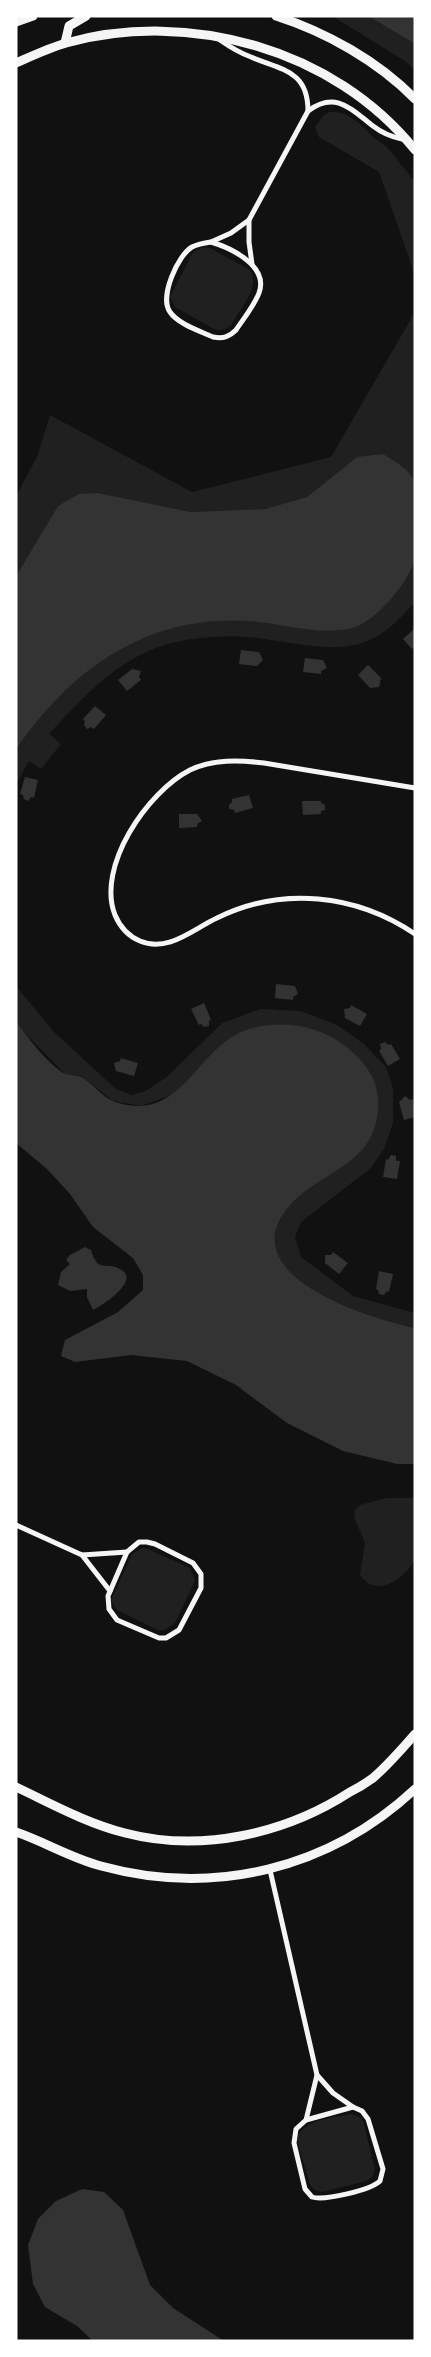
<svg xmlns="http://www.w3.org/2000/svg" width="431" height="2357" viewBox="0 0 431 2357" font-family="'Varela Round',sans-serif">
  <rect width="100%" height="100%" fill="#111"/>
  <g fill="#202020">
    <path d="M 332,16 L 368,16 L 415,44 L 415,70 L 405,61 Z"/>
    <path d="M 329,112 L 337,112 L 347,115 L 359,123 L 373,137 L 387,147 L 415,182 L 415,275 L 379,172 L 319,137 L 315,127 L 323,116 Z"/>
    <path d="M 204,247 L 210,248 L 250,270 C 261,286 240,309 232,324 C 226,330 222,331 214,329 L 175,307 L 170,297 L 193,252 Z"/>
    <path d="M 415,312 L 415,483 L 401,465 L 357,457 L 307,497 L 265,509 L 191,512 L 98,493 L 58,506 L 16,576 L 16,496 L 37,457 L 50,415 L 192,492 L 331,457 Z"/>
    <path d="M 415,557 L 415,602 C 401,618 386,634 365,642 C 329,655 285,640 248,637 C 224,635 199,637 176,642 C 122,654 85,695 49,734 L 61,744 L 41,769 L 29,761 L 16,785 L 16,750 L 37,721 L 62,693 L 95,663 L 129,643 L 170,628 L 204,621 L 232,619 L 260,622 L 409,571 Z"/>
    <path d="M 16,986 L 54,1032 L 116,1089 L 131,1095 L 146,1091 L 168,1076 L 222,1023 L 261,1009 L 301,1011 L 337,1025 L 364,1044 L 386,1067 L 393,1088 L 393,1123 L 384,1149 L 371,1168 L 301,1222 L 295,1237 L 301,1257 L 353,1296 L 415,1313 L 415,1328 C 370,1318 233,1278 287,1209 C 320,1167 375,1167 378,1101 L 212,1053 L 184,1087 L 172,1095 L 141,1106 L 113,1101 L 81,1076 L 65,1074 L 26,1034 L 16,1021 Z"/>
    <path d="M 386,1498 L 415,1498 L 415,1560 C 403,1579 377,1599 360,1575 L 365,1543 L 354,1517 L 355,1510 L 360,1505 Z"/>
    <path d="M 142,1548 L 148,1549 L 190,1568 L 195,1579 L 193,1585 L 175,1623 L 165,1630 L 158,1630 L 117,1610 L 111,1600 L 132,1554 Z"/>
    <path d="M 351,2114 L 362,2118 L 364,2124 L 375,2170 L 372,2177 L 366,2181 L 323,2192 C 315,2191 312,2189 309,2182 L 297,2140 C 301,2119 333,2118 351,2114 Z"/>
  </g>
  <g fill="#333">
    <path d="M 368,16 L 415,16 L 415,44 Z"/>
    <path d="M 383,454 C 394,461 412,470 415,484 C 417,493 415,505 415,514 C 415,528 416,542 415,556 C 412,579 380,615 360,625 C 329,638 290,625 259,622 C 153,611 74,665 16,750 L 16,576 L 58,506 L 79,494 L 98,493 L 191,512 L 265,509 L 307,497 L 357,457 Z"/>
    <path d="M 415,628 L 415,646 L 412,649 L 403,639 Z"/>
    <path d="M 241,650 L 259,652 L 263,660 L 257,666 L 239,664 Z"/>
    <path d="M 305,658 L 323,660 L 327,668 L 321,671 L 321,674 L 303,672 Z"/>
    <path d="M 368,665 L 381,678 L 379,687 L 370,688 L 358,675 Z"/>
    <path d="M 132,669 L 141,671 L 139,677 L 141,680 L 127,691 L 118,680 Z"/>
    <path d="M 95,706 L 106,715 L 94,729 L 91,727 L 87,729 L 84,725 L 85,721 L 83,719 Z"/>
    <path d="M 25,777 L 38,780 L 34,798 L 31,797 L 28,801 L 24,799 L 23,795 L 20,794 Z"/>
    <path d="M 249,795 L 253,808 L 235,813 L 234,810 L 229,809 L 229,805 L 232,802 L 232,799 Z"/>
    <path d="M 302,801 L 321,801 L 321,803 L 325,805 L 325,810 L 321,811 L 321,814 L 303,815 Z"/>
    <path d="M 179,814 L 197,814 L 202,821 L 197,824 L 197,827 L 179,828 Z"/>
    <path d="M 276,984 L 295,986 L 298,994 L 293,997 L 293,1000 L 275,998 Z"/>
    <path d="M 204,1003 L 211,1020 L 209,1021 L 209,1026 L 204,1027 L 201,1024 L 199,1025 L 191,1009 Z"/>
    <path d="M 351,1005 L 367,1014 L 360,1026 L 345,1018 L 344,1009 L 350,1008 Z"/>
    <path d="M 16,1021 C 29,1039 45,1061 63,1073 C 69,1076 77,1074 83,1078 C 94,1085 102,1097 115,1102 C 173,1121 190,1068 226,1041 C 249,1023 285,1021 312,1029 C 335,1036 358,1052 370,1073 C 382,1092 380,1121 369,1140 C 353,1167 318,1178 296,1199 C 221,1272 364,1317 415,1328 L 415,1464 L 397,1464 L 343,1451 L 287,1423 L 236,1385 L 187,1361 L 131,1355 L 75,1362 L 61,1356 L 65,1340 L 118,1312 L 143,1290 L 143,1275 L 133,1258 L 93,1227 L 70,1194 L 47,1169 L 16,1143 Z"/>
    <path d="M 385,1042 L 388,1045 L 391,1044 L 400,1059 L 388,1066 L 379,1051 L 381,1049 L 380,1044 Z"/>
    <path d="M 121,1058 L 138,1063 L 134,1076 L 116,1071 L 114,1063 L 120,1061 Z"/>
    <path d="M 405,1096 L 410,1100 L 413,1099 L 415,1117 L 404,1120 L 399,1102 Z"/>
    <path d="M 391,1155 L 396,1156 L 396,1161 L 400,1161 L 397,1179 L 383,1177 L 386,1159 L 388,1160 Z"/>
    <path d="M 85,1247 L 91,1250 C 98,1274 106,1261 120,1269 C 142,1280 102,1306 93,1310 L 87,1297 L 87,1289 L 70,1291 L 58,1285 L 61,1272 L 70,1264 L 66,1260 L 70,1255 Z"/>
    <path d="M 333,1252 L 348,1263 L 339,1274 L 325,1263 L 325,1255 L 331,1255 Z"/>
    <path d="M 379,1271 L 393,1274 L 389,1292 L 387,1291 L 384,1295 L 379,1294 L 378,1290 L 376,1289 Z"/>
    <path d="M 82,2189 L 104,2192 L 123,2210 L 150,2285 L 173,2308 L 224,2341 L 93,2341 L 77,2326 L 45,2307 L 33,2284 L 28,2245 L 38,2219 L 56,2201 Z"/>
  </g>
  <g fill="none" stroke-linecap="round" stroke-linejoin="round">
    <g stroke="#f5f5f5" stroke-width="5">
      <path d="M 220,40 C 230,47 240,53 251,57 C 281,70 308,70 308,111"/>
      <path d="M 249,220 L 249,242 L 252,264"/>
      <path d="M 211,242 C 231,248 269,266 259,293 C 254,306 244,318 236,330 C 229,337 223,339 213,337 C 200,331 178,324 170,312 C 159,297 178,255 192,247 C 198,244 204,243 211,242 Z"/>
      <path d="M 211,242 L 231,233 L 249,220 L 308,111 C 336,90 352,110 373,126 C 382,133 392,137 402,139"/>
      <path d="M 415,788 L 264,763 C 239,760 213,759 190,770 C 147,792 96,867 115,915 C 120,927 128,936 140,941 C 168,953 193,929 217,918 C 282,886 356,894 415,934"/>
      <path d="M 16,1525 L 82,1555 L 110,1591"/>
      <path d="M 139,1542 L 147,1542 L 155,1544 L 193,1563 L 201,1574 L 201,1588 L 179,1630 L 166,1638 L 159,1638 L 117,1620 L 109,1609 L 108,1596 L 127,1552 Z"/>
      <path d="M 82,1555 L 127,1552"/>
      <path d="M 270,1870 L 317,2075 L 306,2120"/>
      <path d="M 317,2075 L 333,2093 L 353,2107"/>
      <path d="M 353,2107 L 362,2111 L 368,2119 L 383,2169 L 380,2181 C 371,2190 324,2201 312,2197 L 305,2189 L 294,2143 L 296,2129 L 306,2120 Z"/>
    </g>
    <g stroke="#f5f5f5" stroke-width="9">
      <path d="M 276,16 C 326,32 378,61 415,99"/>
      <path d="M 16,22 L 33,16"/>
      <path d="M 65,43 L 69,26 L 86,16"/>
      <path d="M 16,63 C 32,56 49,48 66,43 C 189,9 334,49 415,150"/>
      <path d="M 16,1787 C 52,1804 86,1823 125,1833 C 201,1853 285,1834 350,1792 C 358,1788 366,1783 373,1778 C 388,1765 402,1749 415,1734"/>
      <path d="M 16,1832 C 45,1842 71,1858 101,1866 C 214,1897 329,1869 415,1789"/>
    </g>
  </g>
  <rect width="431" height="2357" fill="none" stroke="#ffffff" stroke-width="35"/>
</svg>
